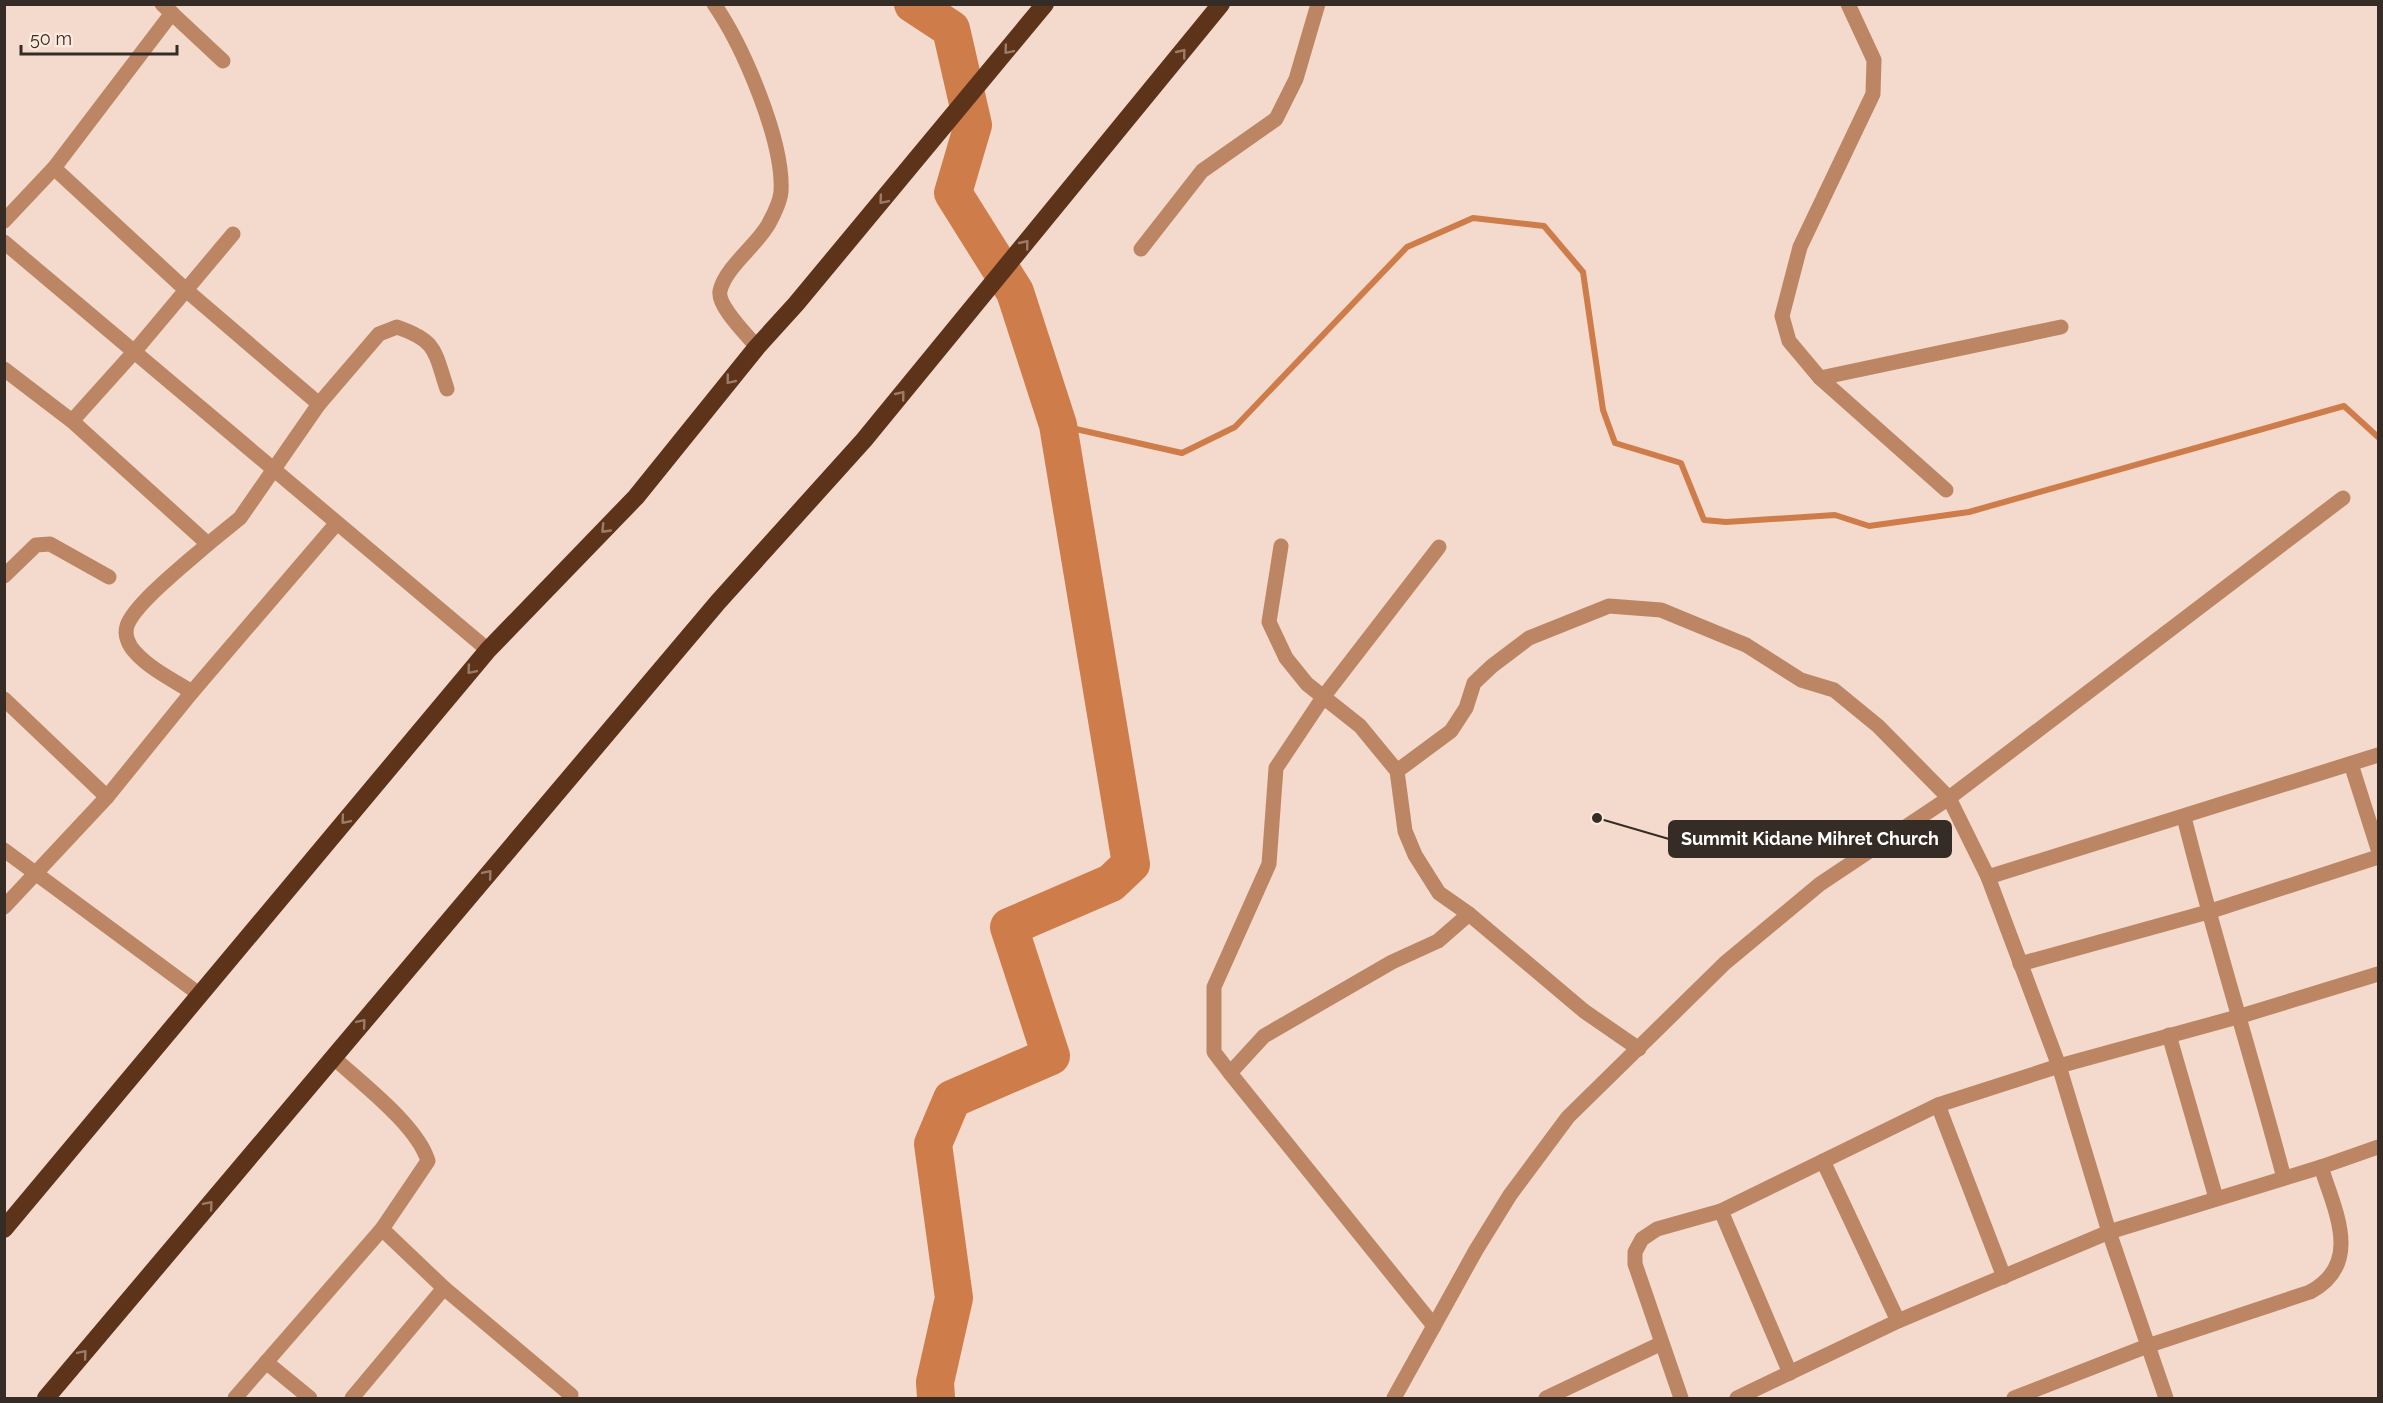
<svg xmlns="http://www.w3.org/2000/svg" width="2383" height="1403" viewBox="0 0 2383 1403" font-family="Raleway,sans-serif">
  <rect width="100%" height="100%" fill="#f4dacc"/>
  <g fill="none" stroke-linecap="round" stroke-linejoin="round">
    <path stroke="#ce7d4a" stroke-width="6" d="M 1058,425 L 1182,453 L 1235,427 L 1407,247 L 1473,218 L 1544,226 L 1583,272 L 1603,410 L 1615,443 L 1681,463 L 1704,520 L 1726,522 L 1835,515 L 1869,526 L 1969,512 L 2344,406 L 2378,437"/>
    <path stroke="#ce7d4a" stroke-width="38" d="M 913,4 L 951,29 L 973,125 L 953,193 L 1015,292 L 1058,425 L 1131,864 L 1111,883 L 1009,927 L 1051,1056 L 952,1099 L 933,1144 L 954,1298 L 935,1382 L 936,1398"/>
    <g stroke="#bc8665" stroke-width="15">
      <path d="M 162,4 L 223,61"/>
      <path d="M 714,4 C 743,46 784,141 781,192 C 780,202 773,216 768,225 C 755,247 725,268 720,291 C 717,306 747,335 757,347"/>
      <path d="M 1848,4 L 1874,60 L 1873,94 L 1800,247 L 1782,316 L 1789,341 L 1820,378 L 1946,490"/>
      <path d="M 54,168 L 186,290 L 319,404"/>
      <path d="M 4,221 L 54,168 L 172,13"/>
      <path d="M 4,242 L 488,650"/>
      <path d="M 1141,249 L 1202,171 L 1276,119 L 1296,79 L 1318,4"/>
      <path d="M 4,369 L 72,421 L 208,544 L 240,518 L 319,404 L 379,334 L 397,327 C 437,341 434,350 447,389"/>
      <path d="M 1820,378 L 2061,327"/>
      <path d="M 72,421 L 134,352 L 233,234"/>
      <path d="M 1281,546 L 1269,622 L 1286,658 L 1307,684 L 1360,726 L 1397,771 L 1405,831 L 1415,855 L 1439,893 L 1469,914 L 1584,1011 L 1639,1049"/>
      <path d="M 4,576 L 36,545 L 50,544 L 109,577"/>
      <path d="M 192,692 C 173,680 150,669 135,652 C 129,646 124,635 127,626 C 134,604 189,561 208,544"/>
      <path d="M 4,699 L 107,797"/>
      <path d="M 2351,764 L 2378,849"/>
      <path d="M 1397,771 L 1451,731 L 1466,708 L 1474,683 L 1492,666 L 1529,638 L 1609,606 L 1661,610 L 1746,645 L 1801,680 L 1834,690 L 1878,726 L 1949,798 L 1988,877 L 2059,1066 L 2109,1232 L 2166,1398"/>
      <path d="M 2184,817 C 2214,938 2252,1057 2284,1178"/>
      <path d="M 4,850 L 199,994"/>
      <path d="M 1988,877 L 2378,755"/>
      <path d="M 4,907 L 107,797 L 192,692 L 336,524"/>
      <path d="M 2020,964 L 2208,912 L 2378,857"/>
      <path d="M 2169,1035 L 2216,1198"/>
      <path d="M 1230,1073 L 1214,1052 L 1214,987 L 1269,864 L 1276,768 L 1324,696 L 1439,547"/>
      <path d="M 1938,1105 L 2004,1277"/>
      <path d="M 1823,1161 L 1898,1321"/>
      <path d="M 1721,1211 L 1790,1373"/>
      <path d="M 444,1288 L 571,1395"/>
      <path d="M 1434,1326 L 1230,1073 L 1264,1036 L 1392,962 L 1438,941 L 1469,914"/>
      <path d="M 266,1362 L 310,1398"/>
      <path d="M 235,1398 L 382,1229 L 428,1161 C 417,1125 362,1084 333,1057"/>
      <path d="M 352,1398 L 444,1288 L 382,1229"/>
      <path d="M 1394,1398 L 1476,1250 L 1510,1195 L 1568,1117 L 1725,963 L 1820,884 L 1949,798 L 2343,498"/>
      <path d="M 1546,1398 L 1660,1344"/>
      <path d="M 1681,1398 L 1635,1264 L 1635,1252 L 1642,1239 L 1657,1229 L 1721,1211 L 1938,1105 L 2059,1066 L 2241,1016 L 2378,974"/>
      <path d="M 1737,1398 L 1898,1321 L 2109,1232 L 2321,1167 L 2378,1147"/>
      <path d="M 2014,1398 L 2150,1345 L 2310,1292 C 2363,1264 2335,1211 2321,1167"/>
    </g>
    <g stroke="#5d3419" stroke-width="18">
      <path d="M 4,1229 L 488,650 L 636,497 L 757,347 L 796,304 L 1045,4"/>
      <path d="M 46,1398 L 718,602 L 864,440 L 1221,4"/>
    </g>
  </g>
  <defs><path id="oneway-chevron" d="M-2-3.5L2.5 0L-2 3.5" fill="none" stroke-width="1.6" stroke-linecap="round" stroke-linejoin="round" transform="scale(1.5)"/></defs>
  <g stroke="#9d7c67">
    <use href="#oneway-chevron" transform="translate(1008 50) rotate(130)"/>
    <use href="#oneway-chevron" transform="translate(1182 53) rotate(-51)"/>
    <use href="#oneway-chevron" transform="translate(883 200) rotate(130)"/>
    <use href="#oneway-chevron" transform="translate(1025 244) rotate(-51)"/>
    <use href="#oneway-chevron" transform="translate(730 380) rotate(129)"/>
    <use href="#oneway-chevron" transform="translate(901 395) rotate(-51)"/>
    <use href="#oneway-chevron" transform="translate(605 529) rotate(134)"/>
    <use href="#oneway-chevron" transform="translate(471 670) rotate(130)"/>
    <use href="#oneway-chevron" transform="translate(345 820) rotate(130)"/>
    <use href="#oneway-chevron" transform="translate(488 874) rotate(-50)"/>
    <use href="#oneway-chevron" transform="translate(362 1023) rotate(-50)"/>
    <use href="#oneway-chevron" transform="translate(209 1205) rotate(-50)"/>
    <use href="#oneway-chevron" transform="translate(83 1354) rotate(-50)"/>
  </g>
  <path fill="none" stroke="#352c26" stroke-width="2" d="M1597 818L1669 839"/>
  <circle fill="#352c26" stroke="#fde9dd" stroke-width="2" cx="1597" cy="818" r="6"/>
  <rect fill="#352c26" stroke="#352c26" stroke-width="2" x="1669" y="821" width="282" height="36" rx="6"/>
  <g font-size="18" text-anchor="middle" font-weight="bold" fill="#fff">
    <text x="1810" y="845">Summit Kidane Mihret Church</text>
  </g>
  <rect width="2383" height="1403" fill="none" stroke="#352c26" stroke-width="12"/>
  <path d="M21 45v9h156v-9" fill="none" stroke="#352c26" stroke-width="3"/>
  <text x="30" y="45" font-size="18" fill="#352c26" stroke="#fde9dd" stroke-width="4.5" paint-order="stroke">50 m</text>
</svg>
